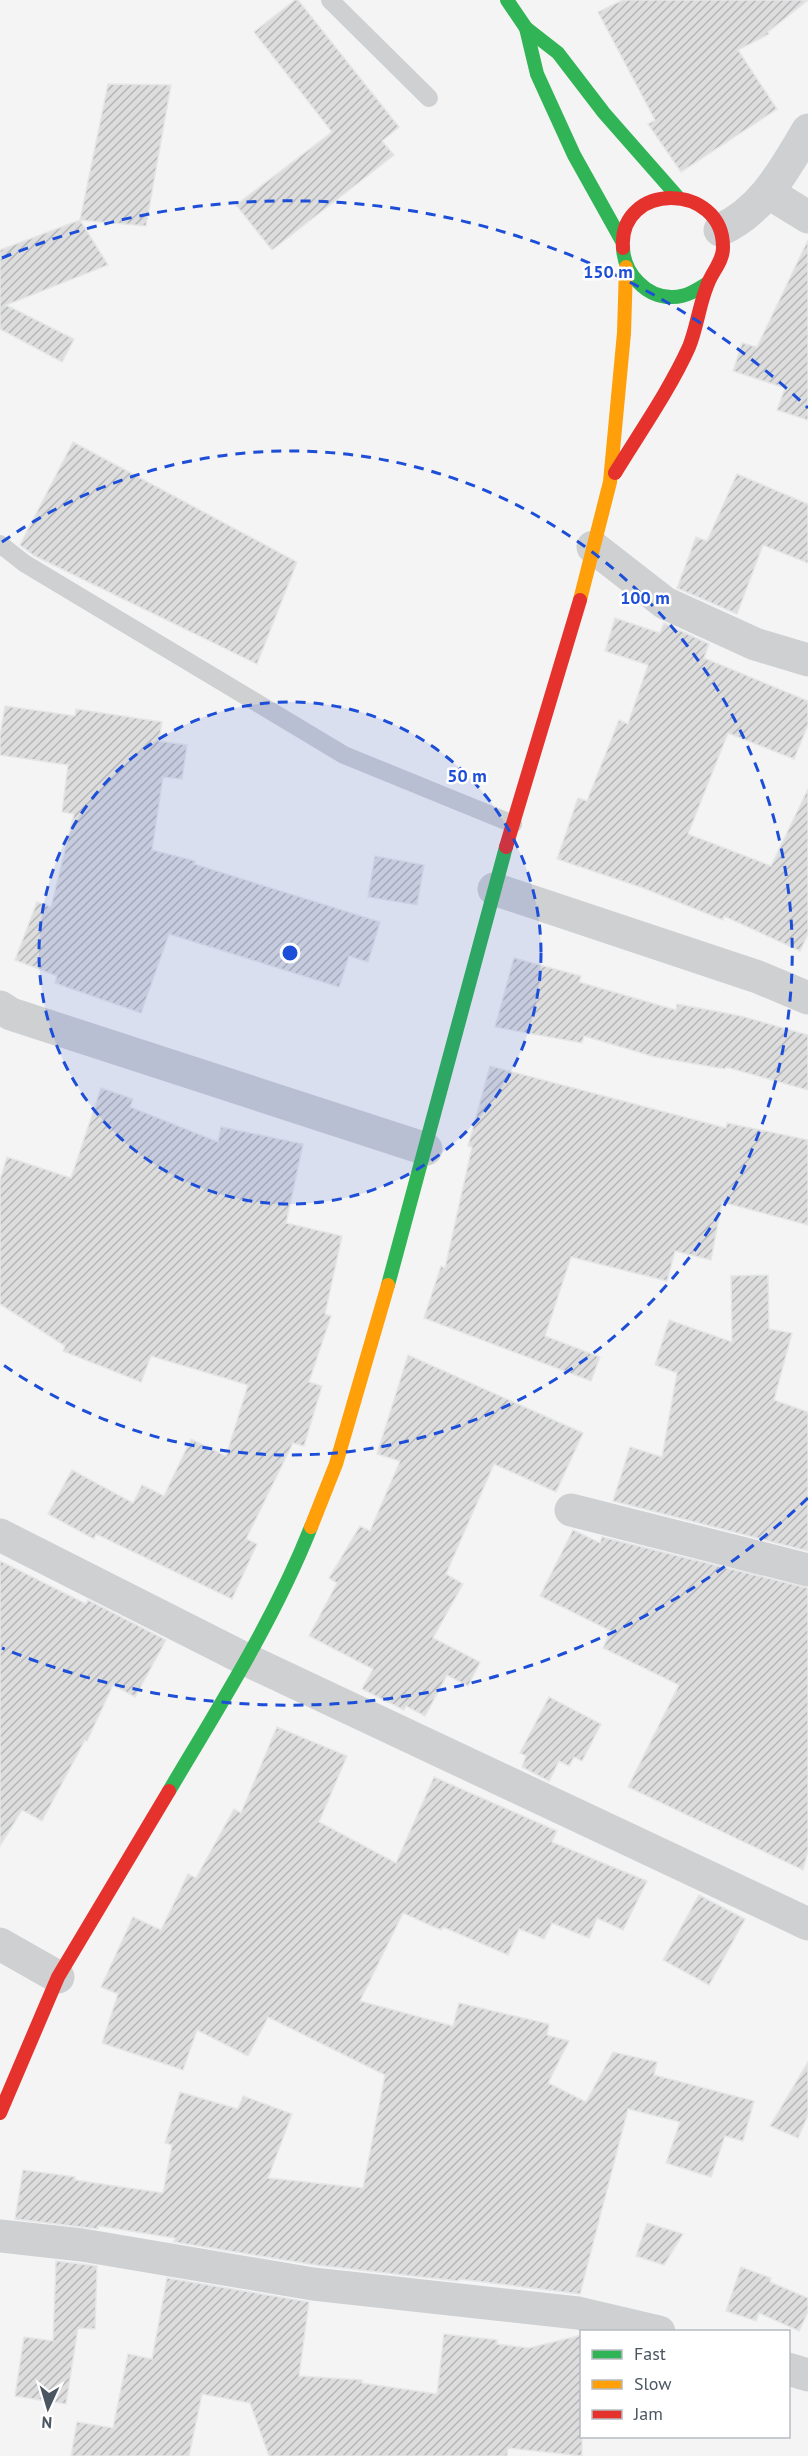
<svg xmlns="http://www.w3.org/2000/svg" width="808" height="2456" viewBox="0 0 808 2456" font-family="'PT Sans',sans-serif">
  <defs>
    <pattern id="building-hatch" width="6" height="6" patternUnits="userSpaceOnUse" patternTransform="scale(1.5)"><rect width="6" height="6" fill="#ddddde"/><path d="M-1 1l2-2M0 6l6-6M5 7l2-2" fill="none" stroke="#b5b6b7"/></pattern>
  </defs>
  <rect width="100%" height="100%" fill="#f4f4f4"/>
  <g fill="url(#building-hatch)" stroke="#e5e6e7" stroke-width="1.5">
    <path d="M 295,0 L 298,0 L 399,127 L 382,141 L 394,155 L 272,250 L 236,205 L 332,132 L 254,32 Z"/>
    <path d="M 623,0 L 808,0 L 768,32 L 769,34 L 738,50 L 777,109 L 681,172 L 648,124 L 655,120 L 598,12 Z"/>
    <path d="M 108,84 L 171,85 L 146,226 L 80,220 Z"/>
    <path d="M 80,220 L 108,265 L 6,305 L 74,339 L 62,362 L 0,329 L 0,250 Z"/>
    <path d="M 808,240 L 808,420 L 777,410 L 785,388 L 733,371 L 742,343 L 757,347 Z"/>
    <path d="M 73,442 L 297,562 L 257,664 L 35,556 L 20,545 Z"/>
    <path d="M 737,474 L 808,504 L 808,563 L 763,545 L 737,614 L 677,588 L 696,537 L 707,541 Z"/>
    <path d="M 615,618 L 660,633 L 664,623 L 709,644 L 704,658 L 808,701 L 808,725 L 794,759 L 728,733 L 688,834 L 771,866 L 808,789 L 808,934 L 800,951 L 724,916 L 723,920 L 643,888 L 557,859 L 578,798 L 587,801 L 619,720 L 628,724 L 648,665 L 605,651 Z"/>
    <path d="M 5,706 L 75,716 L 76,709 L 162,722 L 159,741 L 187,745 L 182,779 L 163,777 L 152,850 L 195,861 L 194,864 L 380,922 L 368,962 L 349,956 L 339,987 L 169,934 L 141,1013 L 55,983 L 57,976 L 15,960 L 37,902 L 51,907 L 74,814 L 62,812 L 68,765 L 0,755 L 0,736 Z"/>
    <path d="M 375,856 L 424,865 L 417,905 L 368,897 Z"/>
    <path d="M 514,958 L 581,976 L 579,982 L 676,1010 L 677,1004 L 741,1016 L 808,1035 L 808,1090 L 726,1067 L 725,1069 L 655,1057 L 584,1036 L 582,1043 L 495,1027 Z"/>
    <path d="M 490,1066 L 726,1128 L 727,1123 L 808,1140 L 808,1225 L 722,1202 L 711,1260 L 675,1251 L 667,1281 L 571,1257 L 545,1336 L 600,1357 L 591,1381 L 424,1318 L 441,1266 L 445,1268 L 472,1147 L 468,1146 Z"/>
    <path d="M 101,1088 L 133,1099 L 130,1107 L 218,1142 L 221,1127 L 303,1144 L 286,1223 L 342,1236 L 325,1314 L 331,1316 L 309,1382 L 322,1386 L 304,1446 L 293,1443 L 246,1539 L 257,1544 L 232,1599 L 96,1534 L 94,1539 L 48,1514 L 72,1470 L 133,1503 L 142,1485 L 164,1496 L 191,1439 L 226,1456 L 248,1385 L 151,1356 L 141,1382 L 63,1351 L 65,1346 L 0,1304 L 0,1180 L 7,1157 L 71,1178 Z"/>
    <path d="M 768,1275 L 769,1329 L 792,1333 L 774,1400 L 808,1412 L 808,1551 L 613,1501 L 630,1447 L 662,1457 L 677,1373 L 655,1365 L 669,1320 L 732,1342 L 731,1276 Z"/>
    <path d="M 408,1355 L 583,1433 L 556,1492 L 494,1464 L 446,1574 L 463,1584 L 433,1638 L 480,1662 L 468,1686 L 447,1675 L 425,1716 L 406,1706 L 404,1710 L 362,1689 L 373,1669 L 309,1636 L 337,1583 L 329,1578 L 360,1526 L 370,1531 L 400,1461 L 377,1454 Z"/>
    <path d="M 573,1530 L 600,1543 L 602,1537 L 808,1588 L 808,1851 L 803,1870 L 628,1787 L 679,1685 L 603,1648 L 611,1631 L 540,1596 Z"/>
    <path d="M 0,1561 L 86,1604 L 88,1600 L 166,1640 L 135,1697 L 113,1685 L 87,1741 L 85,1740 L 42,1821 L 22,1810 L 0,1846 Z"/>
    <path d="M 549,1697 L 601,1724 L 582,1761 L 574,1757 L 569,1766 L 559,1761 L 549,1781 L 522,1767 L 526,1756 L 520,1753 Z"/>
    <path d="M 277,1727 L 347,1756 L 319,1822 L 396,1863 L 434,1777 L 557,1831 L 552,1842 L 647,1881 L 623,1930 L 597,1918 L 589,1938 L 552,1923 L 544,1939 L 519,1929 L 508,1955 L 443,1927 L 441,1930 L 403,1913 L 360,2001 L 453,2026 L 459,2003 L 549,2024 L 547,2035 L 569,2041 L 548,2083 L 586,2102 L 613,2052 L 657,2062 L 654,2075 L 754,2101 L 743,2141 L 725,2136 L 711,2177 L 666,2163 L 680,2122 L 628,2109 L 580,2294 L 459,2279 L 458,2281 L 316,2265 L 174,2242 L 175,2238 L 98,2226 L 98,2229 L 15,2219 L 23,2170 L 75,2177 L 75,2180 L 163,2193 L 172,2145 L 165,2143 L 180,2092 L 238,2109 L 243,2096 L 292,2114 L 268,2178 L 363,2188 L 385,2075 L 268,2017 L 248,2056 L 197,2030 L 183,2070 L 102,2043 L 118,1994 L 101,1987 L 133,1917 L 161,1930 L 188,1874 L 196,1878 L 234,1809 L 241,1813 Z"/>
    <path d="M 699,1895 L 745,1919 L 709,1985 L 663,1960 Z"/>
    <path d="M 808,2062 L 808,2115 L 798,2138 L 770,2126 Z"/>
    <path d="M 647,2223 L 683,2234 L 664,2265 L 636,2256 Z"/>
    <path d="M 56,2261 L 97,2266 L 95,2329 L 78,2328 L 66,2404 L 15,2396 L 24,2337 L 53,2341 Z"/>
    <path d="M 741,2267 L 771,2278 L 770,2282 L 808,2298 L 808,2312 L 799,2331 L 759,2313 L 756,2321 L 726,2311 Z"/>
    <path d="M 167,2278 L 309,2302 L 299,2376 L 362,2380 L 362,2383 L 437,2394 L 444,2334 L 497,2340 L 497,2344 L 529,2348 L 582,2335 L 582,2456 L 508,2448 L 507,2456 L 269,2456 L 250,2403 L 202,2394 L 189,2456 L 71,2456 L 77,2422 L 113,2428 L 128,2354 L 152,2359 Z"/>
  </g>
  <g fill="none" stroke-linecap="round" stroke-linejoin="round">
    <g stroke="#ced0d2" stroke-width="18">
      <path d="M 330,0 L 429,98"/>
      <path d="M 0,544 L 24,563 L 344,755 L 513,824"/>
    </g>
    <g stroke="#ced0d2" stroke-width="33">
      <path d="M 769,193 L 808,217"/>
      <path d="M 720,230 C 764,210 784,169 808,130"/>
      <path d="M 593,547 L 665,603 L 755,644 L 808,660"/>
      <path d="M 494,889 L 758,977 L 808,998"/>
      <path d="M 0,1007 L 11,1014 L 426,1149"/>
      <path d="M 571,1510 L 808,1570"/>
      <path d="M 0,1535 L 247,1660 L 808,1924"/>
      <path d="M 0,1944 L 58,1977"/>
      <path d="M 0,2236 L 82,2245 L 313,2284 L 578,2313 L 659,2332"/>
      <path d="M 788,2369 L 808,2375"/>
    </g>
    <g stroke="#30b455" stroke-width="14">
      <path d="M 507,0 L 526,28 L 558,53 L 604,113 L 677,196"/>
      <path d="M 526,28 L 537,74 L 574,155 L 622,241"/>
      <path d="M 623,248 C 624,273 646,298 673,297 C 686,297 697,290 708,283"/>
      <path d="M 388,1285 L 506,847"/>
      <path d="M 169,1791 C 220,1705 274,1620 311,1527"/>
    </g>
    <g stroke="#ff9f0a" stroke-width="14">
      <path d="M 580,600 L 610,482 L 624,333 L 626,267"/>
      <path d="M 311,1527 L 336,1464 L 388,1285"/>
    </g>
    <g stroke="#e5322d" stroke-width="14">
      <path d="M 615,473 C 640,432 669,391 689,347 C 697,327 699,306 707,286 C 711,273 723,262 723,248 C 724,182 618,181 623,248"/>
      <path d="M 506,847 L 580,600"/>
      <path d="M 0,2113 L 58,1977 L 169,1791"/>
    </g>
  </g>
  <circle cx="290" cy="953" r="251" fill="#1d4ed8" fill-opacity=".12"/>
  <g fill="none" stroke="#1d4ed8" stroke-width="3" stroke-dasharray="10 8">
    <circle cx="290" cy="953" r="251"/>
    <path d="M2 542A502 502 0 1 1 2 1364"/>
    <path d="M808 1498A752 752 0 0 1 2 1648M2 258A752 752 0 0 1 808 408"/>
  </g>
  <circle cx="290" cy="953" r="9" fill="#1d4ed8" stroke="#fff" stroke-width="3"/>
  <g font-size="18" text-anchor="middle" font-weight="bold" fill="#1d4ed8" stroke="#fff" stroke-width="5" stroke-linejoin="round" paint-order="stroke">
    <text x="608" y="278">150 m</text>
    <text x="645" y="604">100 m</text>
    <text x="467" y="782">50 m</text>
  </g>
  <rect x="580" y="2330" width="210" height="108" fill="#ffffff" stroke="#b7bbc0" stroke-width="1.5"/>
  <rect x="592" y="2350" width="30" height="9" fill="#30b455" stroke="#b7bbc0" stroke-width="1.5"/>
  <text x="634" y="2360" font-size="18" fill="#4a5661">Fast</text>
  <rect x="592" y="2380" width="30" height="9" fill="#ff9f0a" stroke="#b7bbc0" stroke-width="1.5"/>
  <text x="634" y="2390" font-size="18" fill="#4a5661">Slow</text>
  <rect x="592" y="2410" width="30" height="9" fill="#e5322d" stroke="#b7bbc0" stroke-width="1.5"/>
  <text x="634" y="2420" font-size="18" fill="#4a5661">Jam</text>
  <g transform="translate(48 2408) rotate(184)" stroke="#ffffff" stroke-width="4.5" paint-order="stroke">
  <path d="M0-4.5L10 22L0 15L-10 22Z" fill="#4a5661"/>
  <text y="-9" font-size="16" font-weight="bold" text-anchor="middle" fill="#4a5661">N</text>
  </g>
</svg>
